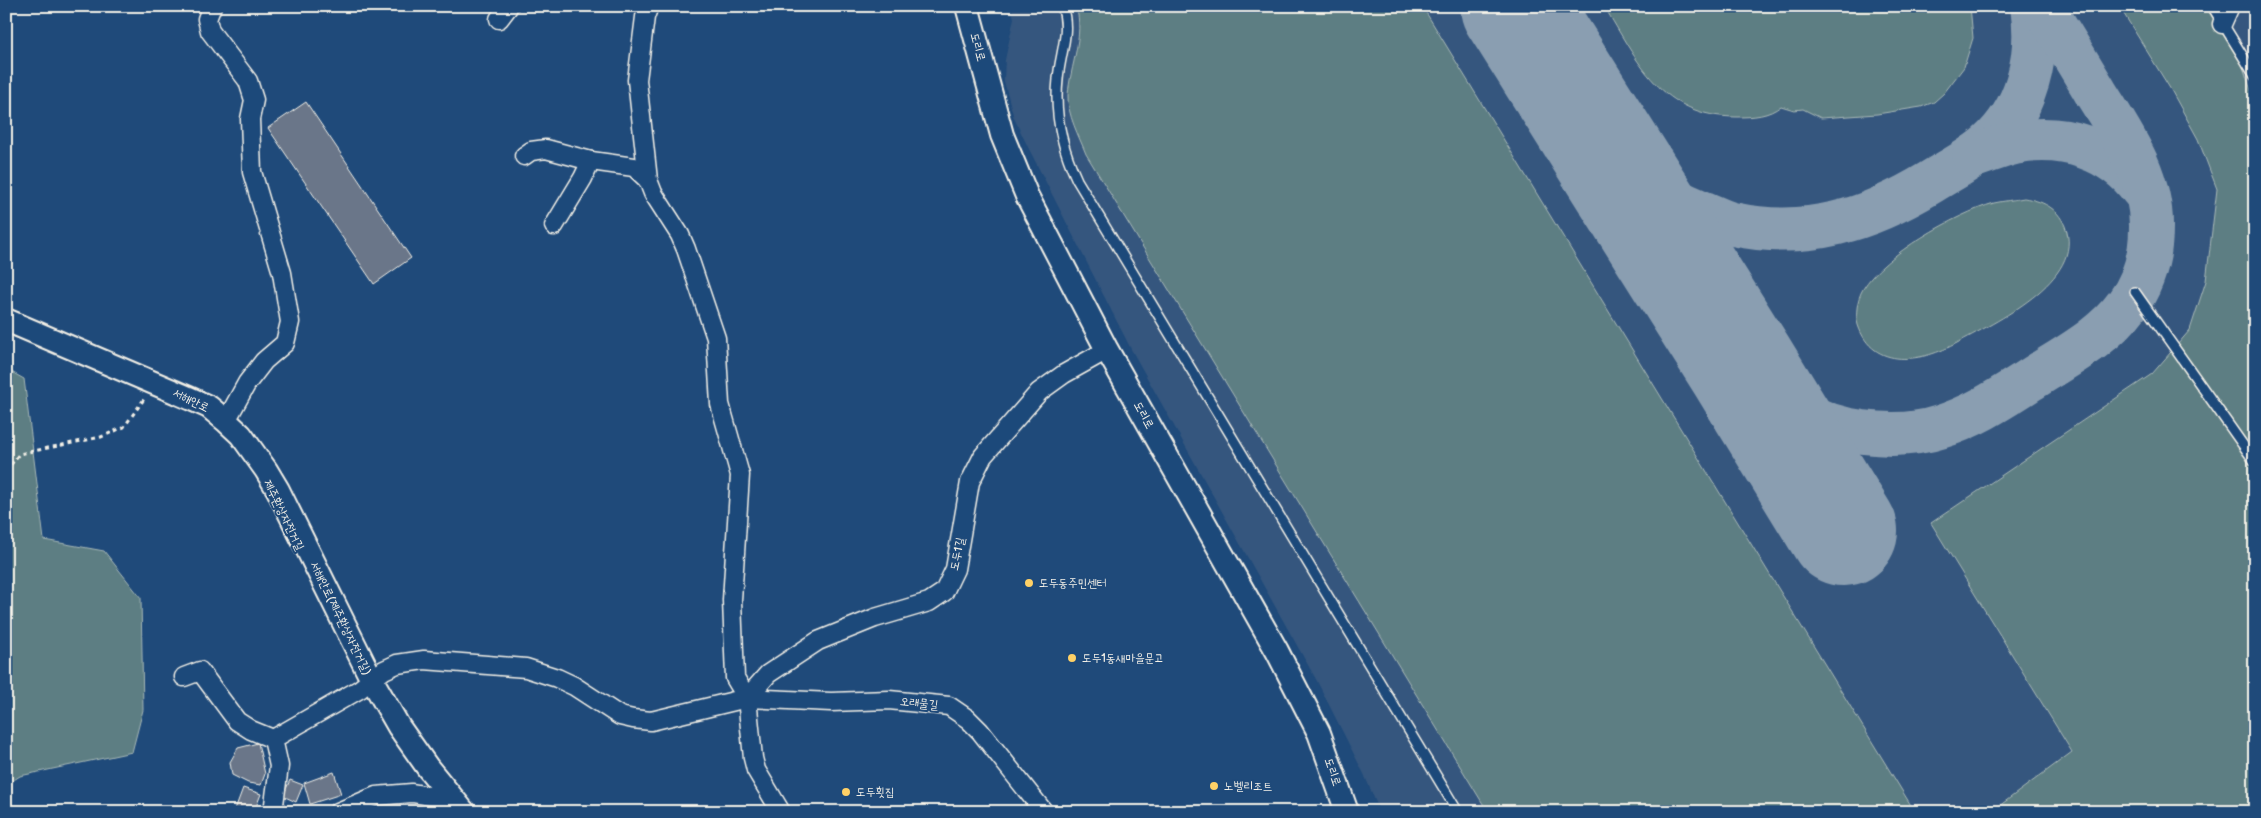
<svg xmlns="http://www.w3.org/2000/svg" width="2261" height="818" viewBox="0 0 2261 818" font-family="'Balsamiq Sans','Poor Story',sans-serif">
  <rect width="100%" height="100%" fill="#1f4a7a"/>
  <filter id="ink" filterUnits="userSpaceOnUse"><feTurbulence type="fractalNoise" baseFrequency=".02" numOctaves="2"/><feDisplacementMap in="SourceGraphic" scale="10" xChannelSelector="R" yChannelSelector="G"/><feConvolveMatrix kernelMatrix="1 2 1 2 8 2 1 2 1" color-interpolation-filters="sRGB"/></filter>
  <g filter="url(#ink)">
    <path fill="#36577e" d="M 1011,6 L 2255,6 L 2255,812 L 1380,812 L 1364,774 L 1317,681 L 1131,349 L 1029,149 L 1014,118 L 1004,81 L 1005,60 L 1014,18 Z"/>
    <g fill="#5d7e83" stroke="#a8b8b6">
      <path d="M 1076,6 L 1422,6 L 1915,812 L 1488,812 L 1086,154 C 1079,136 1067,115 1068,95 C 1070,66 1085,36 1076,6 Z"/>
      <path d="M 1604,6 L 1970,6 L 1973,38 L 1964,67 L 1944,93 L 1934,102 L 1921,107 L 1877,114 L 1821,118 L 1803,109 L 1794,110 L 1781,106 C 1769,116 1753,117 1737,117 C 1661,117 1638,62 1604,6 Z"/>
      <path d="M 2119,6 L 2222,6 L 2255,102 L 2255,812 L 1991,812 L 2072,752 L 1931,523 L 2152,374 L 2190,330 L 2206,281 L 2217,189 L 2198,139 L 2171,90 Z"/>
      <path d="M 2024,198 C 2042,201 2057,207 2065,226 C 2087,280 1993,323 1957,343 C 1923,362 1873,371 1858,325 C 1855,315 1857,299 1863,289 C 1883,255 1956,214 1994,203 C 2003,201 2014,200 2024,198 Z"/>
      <path d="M 6,369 L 24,379 L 44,540 L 104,551 L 141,598 L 143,710 L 132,752 L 20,776 L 6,785 Z"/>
    </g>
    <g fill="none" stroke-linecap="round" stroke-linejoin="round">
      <g stroke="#8a9eb1" stroke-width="44">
        <path d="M 1581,112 C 1620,159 1645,191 1704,213 C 1714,217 1723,222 1733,224 C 1806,240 1869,220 1931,182 C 1950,170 1971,160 1988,145 C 2027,111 2040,56 2032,6"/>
        <path d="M 1974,156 C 1987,152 2001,146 2014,143 C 2063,133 2113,149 2142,189"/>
        <path d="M 1742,366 C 1779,400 1811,426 1863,432 C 1888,435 1916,435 1940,427 C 1974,417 2003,397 2033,378 C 2067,356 2103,338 2127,305 C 2144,282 2151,255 2151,228 C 2152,176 2122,135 2096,93 C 2079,64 2061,35 2043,6"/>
      </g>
      <path stroke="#8a9eb1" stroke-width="110" d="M 1515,6 L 1742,366 L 1843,531"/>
    </g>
    <g fill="#6a7689" stroke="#f4f1e8">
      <path d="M 306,102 L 411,258 L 374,284 L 268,128 Z"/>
      <path d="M 258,743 L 265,774 L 261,785 L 248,783 L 232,775 L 230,762 L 238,748 Z"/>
      <path d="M 334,772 L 341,794 L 310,804 L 304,783 Z"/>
      <path d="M 290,780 L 303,785 L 296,802 L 283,796 Z"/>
      <path d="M 243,788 L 261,794 L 254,812 L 234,812 Z"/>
    </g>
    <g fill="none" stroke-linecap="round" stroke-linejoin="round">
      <g stroke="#f4f1e8" stroke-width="12">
        <g id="service">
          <path d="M 1062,6 C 1071,32 1060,53 1058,79 C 1054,115 1062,148 1077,180 L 1458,812"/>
          <path d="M 2212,6 L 2255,76"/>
          <path d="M 2135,292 L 2255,462"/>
        </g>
      </g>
      <g stroke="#f4f1e8" stroke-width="21">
        <g id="minor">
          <path d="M 212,6 L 207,19 L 210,31 L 248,81 L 254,100 L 250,119 L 252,172 L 282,273 L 290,322 L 285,343 L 264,361 L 247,383 L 226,421"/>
          <path d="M 649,6 L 645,17 L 637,80 L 648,180 L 653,193 L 680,235 L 686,249 L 716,338 L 720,404 L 740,475 L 732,600 L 735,678 L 747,698 L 753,758 L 756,770 L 781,812"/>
          <path d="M 499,19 L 509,6"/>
          <path d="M 2222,24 L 2230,6"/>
          <path d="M 524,156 L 531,151 L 546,149 L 591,161 L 634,167 L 648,180"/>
          <path d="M 554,226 L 583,178 L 591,161"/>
          <path d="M 184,677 L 200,671 L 237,721 L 251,730 L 273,739"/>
          <path d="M 747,698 L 768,674 L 818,641 L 875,618 L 929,602 L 944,592 L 955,569 L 970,482 L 983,456 L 1039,392 L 1064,374 L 1107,350"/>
          <path d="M 273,812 L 279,766 L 273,739 L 360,689 L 384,670 L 397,664 L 424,660 L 526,668 L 557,678 L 574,686 L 620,716 L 633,719 L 651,721 L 747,698 L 831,702 L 889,700 L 949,706 L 968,719 L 980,731 L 1044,812"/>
          <path d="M 338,812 L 376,796 L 412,793 L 453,800"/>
        </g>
      </g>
      <g stroke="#f4f1e8" stroke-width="26">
        <g id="tertiary">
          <path d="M 967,6 L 1002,135 L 1027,196 L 1107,350 L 1277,651 L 1319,733 L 1347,812"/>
          <path d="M 6,320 L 189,398 L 209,407 L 226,421 L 241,435 L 266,470 L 278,490 L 372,680 L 399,727 L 428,768 L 464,812"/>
        </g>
      </g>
      <path stroke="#f4f1e8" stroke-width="3" stroke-dasharray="4 4" stroke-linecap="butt" d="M 6,471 L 19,454 L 101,437 L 124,427 L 144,399"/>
      <use href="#service" stroke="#1f4a7a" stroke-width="9"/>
      <use href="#minor" stroke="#1f4a7a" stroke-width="18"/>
      <use href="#tertiary" stroke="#1f4a7a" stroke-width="22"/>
    </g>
  </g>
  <g fill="#ffd166" stroke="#1f4a7a" stroke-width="2">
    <circle cx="1029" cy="583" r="5"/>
    <circle cx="1072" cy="658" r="5"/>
    <circle cx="1214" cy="786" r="5"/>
    <circle cx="846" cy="792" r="5"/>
  </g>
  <g text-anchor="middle" stroke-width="4" stroke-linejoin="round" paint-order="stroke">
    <g font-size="12" fill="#f4f1e8" stroke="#1f4a7a">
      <text transform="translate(978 47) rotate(75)" y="4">도리로</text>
      <text transform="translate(191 400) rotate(26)" y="4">서해안로</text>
      <text transform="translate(1144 415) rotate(61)" y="4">도리로</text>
      <text transform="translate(284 515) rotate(64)" y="4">제주환상자전거길</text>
      <text transform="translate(957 554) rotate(-78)" y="4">도두1길</text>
      <text transform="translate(341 618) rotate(64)" y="4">서해안로(제주환상자전거길)</text>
      <text transform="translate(919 703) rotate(6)" y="4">오래물길</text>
      <text transform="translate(1333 772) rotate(71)" y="4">도리로</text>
    </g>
    <g font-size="12" fill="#f4f1e8" stroke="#1f4a7a" text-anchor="start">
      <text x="1039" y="587">도두동주민센터</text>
      <text x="1082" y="662">도두1동새마을문고</text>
      <text x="1224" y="790">노벨리조트</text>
      <text x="856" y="796">도두횟집</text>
    </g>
  </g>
  <rect width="2261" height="818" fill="none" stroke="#1f4a7a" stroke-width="25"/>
  <rect x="12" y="12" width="2236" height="793" fill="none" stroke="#f4f1e8" stroke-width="2" filter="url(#ink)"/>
</svg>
